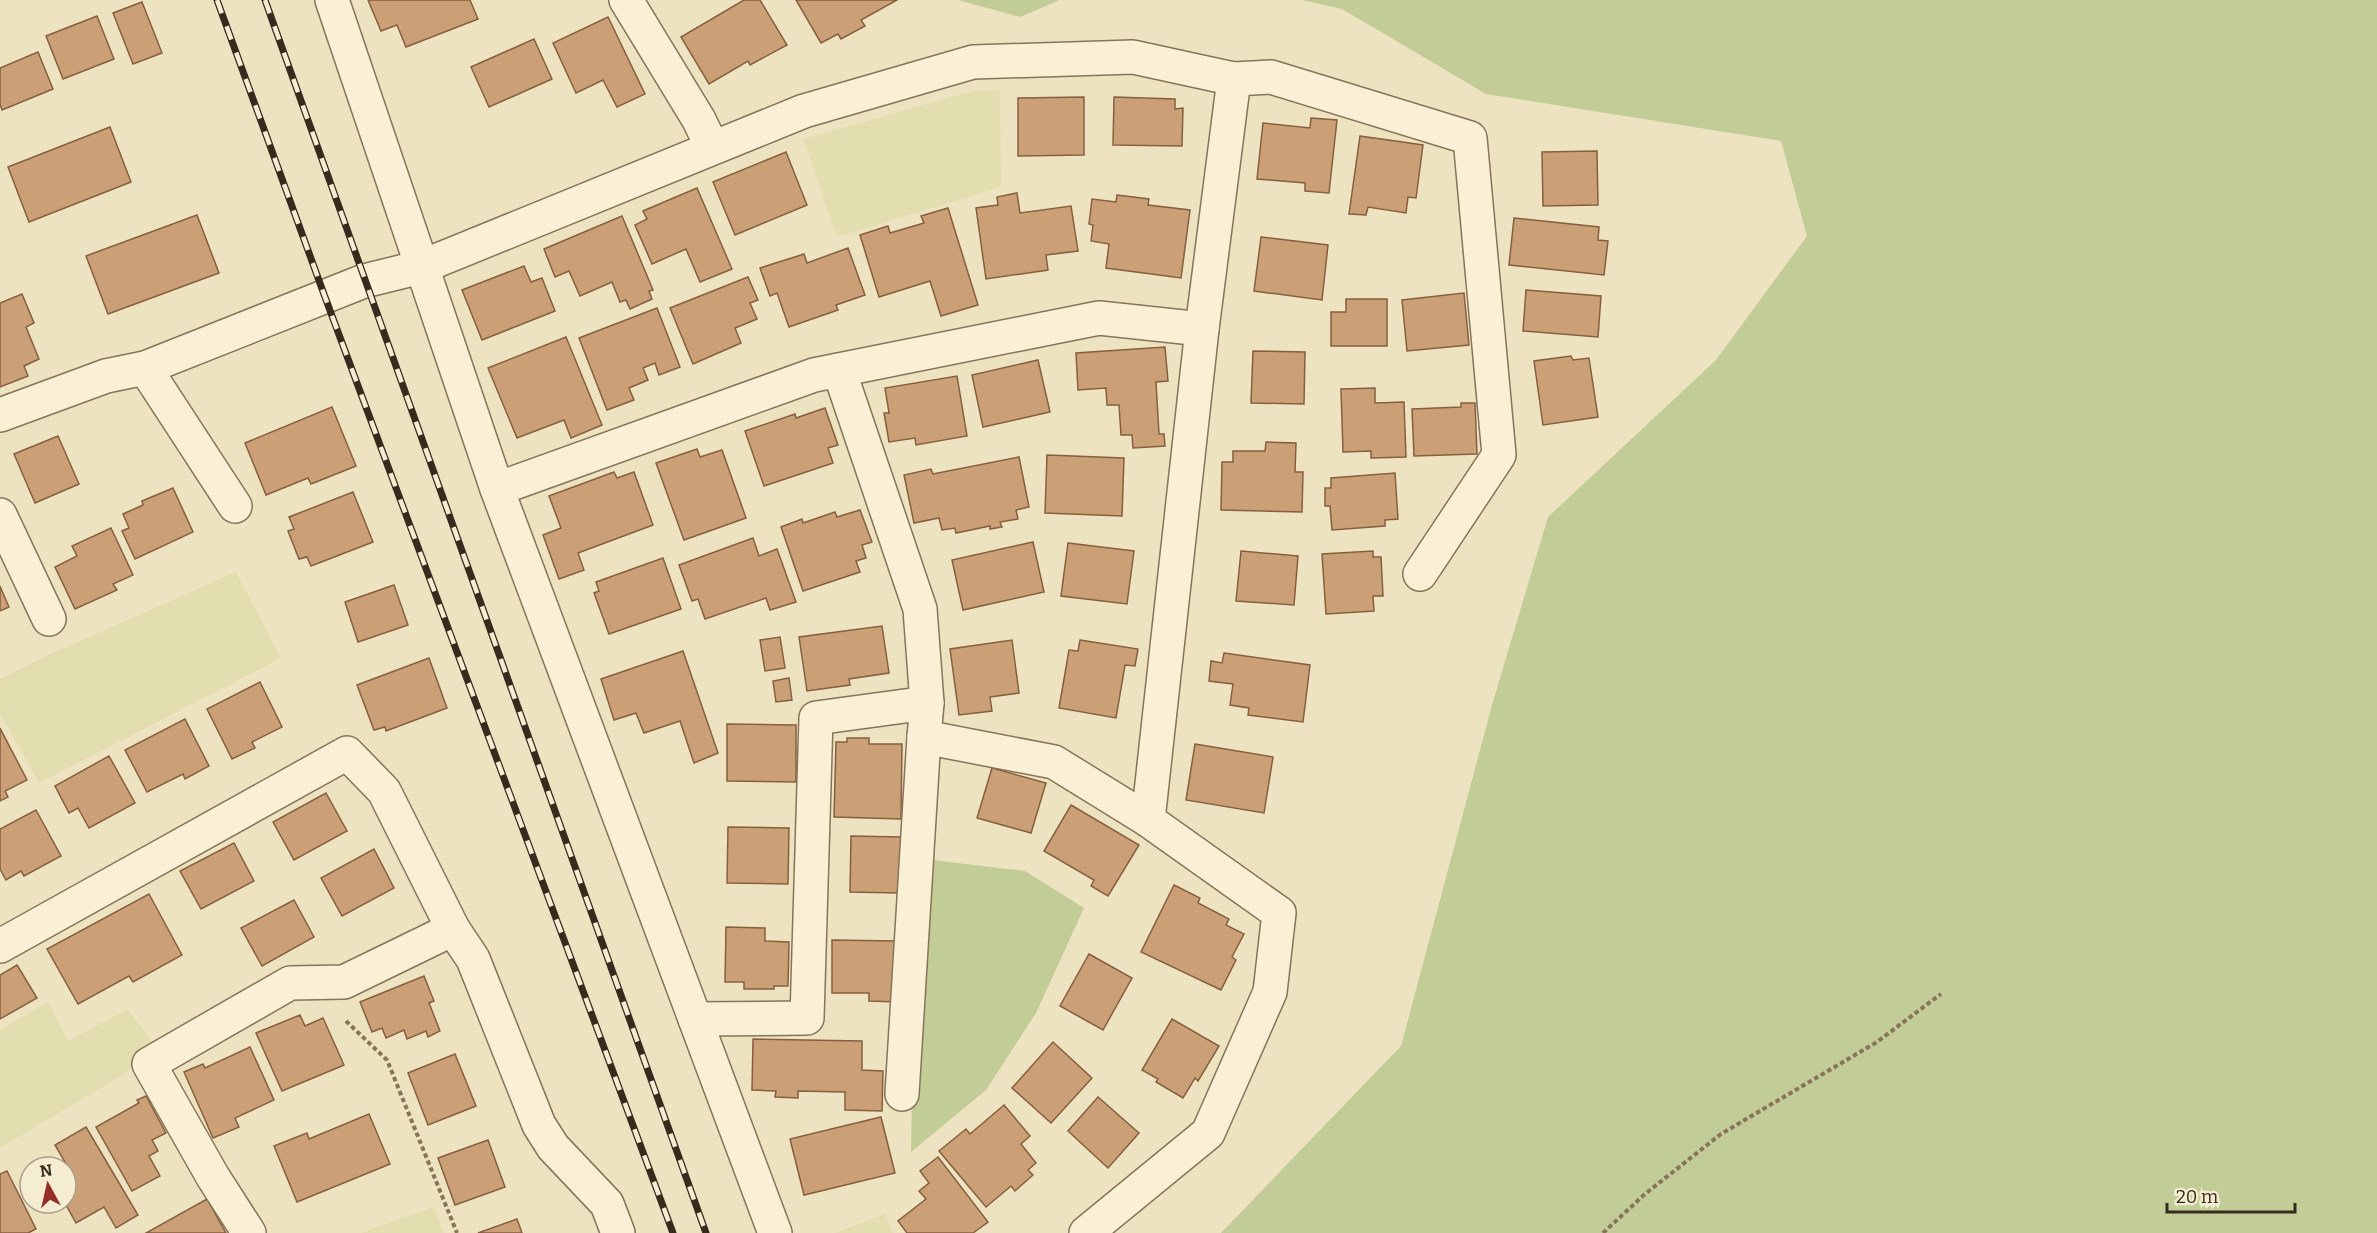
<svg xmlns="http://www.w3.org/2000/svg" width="2377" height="1233" viewBox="0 0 2377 1233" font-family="Bitter,serif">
  <rect width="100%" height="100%" fill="#eee3c1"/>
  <g fill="#e3deaf">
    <path d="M 1000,90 L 1001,187 L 837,237 L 803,139 L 973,91 Z"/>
    <path d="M 236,572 L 281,658 L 39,783 L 0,713 L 0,679 L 48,655 Z"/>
    <path d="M 48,1002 L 68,1041 L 128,1009 L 156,1048 L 121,1076 L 0,1148 L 0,1030 Z"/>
    <path d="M 433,1207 L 444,1233 L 361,1233 Z"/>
    <path d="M 885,1214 L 893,1233 L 835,1233 Z"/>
  </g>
  <g fill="#c2cc96">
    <path d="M 958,0 L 1060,0 L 1020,17 Z"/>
    <path d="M 1302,0 L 2377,0 L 2377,1233 L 1221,1233 L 1401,1046 L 1492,705 L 1548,517 L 1716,360 L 1807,236 L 1781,141 L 1486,94 L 1342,9 Z"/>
    <path d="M 916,858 L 1025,871 L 1084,908 L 1036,1013 L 986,1090 L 911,1152 Z"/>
  </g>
  <g fill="#cca077" stroke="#865f3f" stroke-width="1.5">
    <path d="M 368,0 L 470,0 L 478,19 L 406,47 L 397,25 L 381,31 Z"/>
    <path d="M 744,0 L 760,0 L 787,45 L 750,65 L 748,61 L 709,84 L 681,37 Z"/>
    <path d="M 796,0 L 897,0 L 861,20 L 865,26 L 841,39 L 838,34 L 821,43 Z"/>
    <path d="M 142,2 L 162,53 L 133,64 L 113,13 Z"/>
    <path d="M 97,16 L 114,59 L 63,79 L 46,36 Z"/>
    <path d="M 608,17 L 645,94 L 617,107 L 603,80 L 576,93 L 553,43 Z"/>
    <path d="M 534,39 L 552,79 L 489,107 L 471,67 Z"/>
    <path d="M 38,52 L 53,89 L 2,110 L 0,104 L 0,68 Z"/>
    <path d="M 1084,97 L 1084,155 L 1018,156 L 1018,98 Z"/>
    <path d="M 1114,97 L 1175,99 L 1175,109 L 1183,108 L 1182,146 L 1113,145 Z"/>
    <path d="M 1311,118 L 1337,120 L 1329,193 L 1305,191 L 1305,183 L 1257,179 L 1263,123 L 1310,128 Z"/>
    <path d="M 110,127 L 131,182 L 29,222 L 8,167 Z"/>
    <path d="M 1360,136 L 1423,145 L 1416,198 L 1408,197 L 1406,213 L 1368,207 L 1366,215 L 1349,214 Z"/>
    <path d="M 1597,151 L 1598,205 L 1543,206 L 1542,152 Z"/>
    <path d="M 786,152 L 807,205 L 735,235 L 713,182 Z"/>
    <path d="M 697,188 L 732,269 L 700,282 L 686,249 L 652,264 L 635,225 L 647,219 L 643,211 Z"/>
    <path d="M 1017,193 L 1020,213 L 1071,206 L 1078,251 L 1046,255 L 1048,270 L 986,279 L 976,208 L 998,205 L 997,197 Z"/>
    <path d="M 1117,195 L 1149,199 L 1148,205 L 1190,210 L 1181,278 L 1106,268 L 1109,244 L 1091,241 L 1093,225 L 1089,224 L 1092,199 L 1116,202 Z"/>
    <path d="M 948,208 L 978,305 L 941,316 L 930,281 L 879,297 L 860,235 L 888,226 L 890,233 L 924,223 L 921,216 Z"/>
    <path d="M 197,215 L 219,273 L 108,314 L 86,256 Z"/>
    <path d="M 622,216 L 653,290 L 649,291 L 652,299 L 630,309 L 626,300 L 620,302 L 612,282 L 580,296 L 569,271 L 555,277 L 544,249 Z"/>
    <path d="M 1514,218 L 1599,227 L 1598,240 L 1608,241 L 1604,275 L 1509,265 Z"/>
    <path d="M 1261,237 L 1328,245 L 1322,300 L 1254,291 Z"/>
    <path d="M 848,248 L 865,295 L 836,305 L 838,310 L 789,327 L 777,293 L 770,296 L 760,268 L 804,254 L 807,263 Z"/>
    <path d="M 524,266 L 531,282 L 542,278 L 555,311 L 482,340 L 462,290 Z"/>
    <path d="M 748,277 L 758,300 L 750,303 L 757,319 L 735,328 L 741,343 L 693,364 L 670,308 Z"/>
    <path d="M 1526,290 L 1601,296 L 1598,337 L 1523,331 Z"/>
    <path d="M 1464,293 L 1469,345 L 1407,351 L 1402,300 Z"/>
    <path d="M 22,294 L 34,323 L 26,327 L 39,359 L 24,366 L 28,376 L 0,387 L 0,303 Z"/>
    <path d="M 1346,299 L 1387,299 L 1387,346 L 1331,346 L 1331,312 L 1346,312 Z"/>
    <path d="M 657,308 L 680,367 L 659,375 L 655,363 L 643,368 L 648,380 L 629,388 L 634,400 L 607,410 L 579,338 Z"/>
    <path d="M 566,337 L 602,425 L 571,438 L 564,420 L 517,438 L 488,368 Z"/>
    <path d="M 1165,347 L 1168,381 L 1156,382 L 1159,434 L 1164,434 L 1165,446 L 1133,448 L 1132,435 L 1121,435 L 1119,405 L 1107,405 L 1106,388 L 1078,390 L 1076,353 Z"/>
    <path d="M 1253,351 L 1305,352 L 1304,404 L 1251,403 Z"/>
    <path d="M 1571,356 L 1573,360 L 1589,358 L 1598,417 L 1543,425 L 1534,361 Z"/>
    <path d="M 1038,360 L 1050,412 L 983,427 L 972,375 Z"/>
    <path d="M 957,376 L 967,436 L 916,445 L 915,438 L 889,442 L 884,413 L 889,413 L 885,388 Z"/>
    <path d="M 1375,388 L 1375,403 L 1404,402 L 1406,457 L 1371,458 L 1371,451 L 1343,452 L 1341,389 Z"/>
    <path d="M 1461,403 L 1475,403 L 1477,454 L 1414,456 L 1412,409 L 1461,407 Z"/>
    <path d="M 332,407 L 356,466 L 311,484 L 308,478 L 266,495 L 245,443 Z"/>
    <path d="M 825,408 L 838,445 L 828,448 L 833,463 L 764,486 L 745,431 L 795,414 L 796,418 Z"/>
    <path d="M 58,436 L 79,484 L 35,503 L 14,454 Z"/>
    <path d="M 1266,442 L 1296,443 L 1295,472 L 1303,472 L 1302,512 L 1221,510 L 1222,462 L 1233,462 L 1233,451 L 1265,451 Z"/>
    <path d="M 697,449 L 700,457 L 722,450 L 746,518 L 684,540 L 656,463 Z"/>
    <path d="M 1047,455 L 1124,458 L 1122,516 L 1045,513 Z"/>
    <path d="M 1019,457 L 1029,507 L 1016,510 L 1018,519 L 1000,522 L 1002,527 L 990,529 L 990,526 L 956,533 L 955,528 L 942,530 L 939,518 L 914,523 L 904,475 L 931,469 L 933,474 Z"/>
    <path d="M 614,472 L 617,478 L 634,472 L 653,525 L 578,553 L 584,570 L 559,579 L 543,535 L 561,528 L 549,496 Z"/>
    <path d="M 1395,473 L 1398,519 L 1385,520 L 1385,526 L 1332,530 L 1330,506 L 1325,506 L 1325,488 L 1331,488 L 1331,478 Z"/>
    <path d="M 173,488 L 193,532 L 135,559 L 122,531 L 129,528 L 123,514 L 143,505 L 142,501 Z"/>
    <path d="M 353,492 L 373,542 L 311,566 L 307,557 L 299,559 L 288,531 L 294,529 L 289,517 Z"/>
    <path d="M 860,510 L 872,542 L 862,545 L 866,558 L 856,561 L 860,572 L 803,591 L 781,527 L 802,519 L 803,523 L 835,512 L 837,517 Z"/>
    <path d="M 111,528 L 133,575 L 113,584 L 117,590 L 75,609 L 55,567 L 77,556 L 72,546 Z"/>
    <path d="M 753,538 L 759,556 L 777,549 L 796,602 L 770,610 L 766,598 L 705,619 L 698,599 L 692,601 L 679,565 Z"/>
    <path d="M 1033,542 L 1044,592 L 963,610 L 952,560 Z"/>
    <path d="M 1068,543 L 1134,551 L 1127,604 L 1061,596 Z"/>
    <path d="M 1241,551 L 1298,556 L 1294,605 L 1236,601 Z"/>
    <path d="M 1373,551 L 1373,557 L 1381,557 L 1383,596 L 1373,596 L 1374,611 L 1326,614 L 1322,554 Z"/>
    <path d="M 663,558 L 681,609 L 609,634 L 594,593 L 599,591 L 596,582 Z"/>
    <path d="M 394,585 L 408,625 L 358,642 L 345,602 Z"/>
    <path d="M 0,586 L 9,607 L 0,611 Z"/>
    <path d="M 882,626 L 889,673 L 849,679 L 850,685 L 807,691 L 799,637 Z"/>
    <path d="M 780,637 L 785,668 L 765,671 L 760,640 Z"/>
    <path d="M 1012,640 L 1019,693 L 990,697 L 992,711 L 959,715 L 950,649 Z"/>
    <path d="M 1080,640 L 1138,649 L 1135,666 L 1125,665 L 1116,718 L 1059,708 L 1069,650 L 1078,651 Z"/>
    <path d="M 683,651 L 718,753 L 694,763 L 680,721 L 644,733 L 636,713 L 614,720 L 601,679 Z"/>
    <path d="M 1224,653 L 1310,665 L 1303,722 L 1248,715 L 1249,708 L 1230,705 L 1233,684 L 1209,681 L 1211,661 L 1222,663 Z"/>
    <path d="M 429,658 L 447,708 L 386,731 L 385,727 L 374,730 L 357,685 Z"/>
    <path d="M 789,678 L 792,700 L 776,702 L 773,681 Z"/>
    <path d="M 260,682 L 282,727 L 252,742 L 255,748 L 232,759 L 207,709 Z"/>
    <path d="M 185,719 L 209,766 L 185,779 L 183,774 L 147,792 L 125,750 Z"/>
    <path d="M 727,724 L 796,725 L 796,782 L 727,781 Z"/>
    <path d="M 0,728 L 27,780 L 5,791 L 8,797 L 0,801 Z"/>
    <path d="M 847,738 L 869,738 L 869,744 L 902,744 L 901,819 L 834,817 L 836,742 L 847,742 Z"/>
    <path d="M 1195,744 L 1273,757 L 1264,813 L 1186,800 Z"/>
    <path d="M 109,756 L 135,803 L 89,828 L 78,808 L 69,813 L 55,786 Z"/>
    <path d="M 992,768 L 1046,783 L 1031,833 L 977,818 Z"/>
    <path d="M 326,793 L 347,831 L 294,860 L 273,822 Z"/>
    <path d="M 1071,805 L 1139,845 L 1108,896 L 1091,886 L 1094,880 L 1044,851 Z"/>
    <path d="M 36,810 L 61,856 L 24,876 L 21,871 L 6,880 L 0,869 L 0,829 Z"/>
    <path d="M 728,827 L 789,828 L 788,884 L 727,883 Z"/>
    <path d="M 851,836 L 901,837 L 900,893 L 850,892 Z"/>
    <path d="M 234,843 L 254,881 L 201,909 L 180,871 Z"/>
    <path d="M 374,849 L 394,888 L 342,916 L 321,878 Z"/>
    <path d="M 1174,885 L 1200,898 L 1198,903 L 1229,919 L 1226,925 L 1244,934 L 1232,957 L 1236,960 L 1221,990 L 1141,952 Z"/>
    <path d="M 149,894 L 182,955 L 133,982 L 129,976 L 78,1004 L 47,949 Z"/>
    <path d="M 294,900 L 314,937 L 262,966 L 241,928 Z"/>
    <path d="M 726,927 L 765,928 L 765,941 L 789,942 L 788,986 L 774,986 L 774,989 L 744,989 L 744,982 L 725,982 Z"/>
    <path d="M 832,940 L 897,941 L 896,1002 L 869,1001 L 869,993 L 832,993 Z"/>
    <path d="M 1089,954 L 1132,978 L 1103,1030 L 1060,1006 Z"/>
    <path d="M 17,965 L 37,998 L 0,1019 L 0,975 Z"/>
    <path d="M 424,976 L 434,1001 L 429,1003 L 440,1031 L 428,1037 L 426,1031 L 407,1039 L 404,1030 L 386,1038 L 382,1028 L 372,1032 L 360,1002 Z"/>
    <path d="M 300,1015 L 305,1026 L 323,1018 L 344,1065 L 282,1091 L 256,1033 Z"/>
    <path d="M 1172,1019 L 1219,1046 L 1198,1081 L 1195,1078 L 1183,1098 L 1156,1082 L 1158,1079 L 1142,1070 Z"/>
    <path d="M 753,1039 L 862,1041 L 862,1070 L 883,1071 L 882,1111 L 845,1110 L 845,1092 L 798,1091 L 798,1098 L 775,1097 L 776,1091 L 752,1090 Z"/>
    <path d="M 1053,1042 L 1092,1078 L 1051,1123 L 1012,1088 Z"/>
    <path d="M 250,1047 L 274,1100 L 235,1118 L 239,1127 L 213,1138 L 184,1072 L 203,1064 L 205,1068 Z"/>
    <path d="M 455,1054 L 476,1106 L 428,1125 L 408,1073 Z"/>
    <path d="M 146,1096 L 166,1133 L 152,1140 L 158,1151 L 149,1156 L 160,1176 L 132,1191 L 96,1127 L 139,1103 L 137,1100 Z"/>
    <path d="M 1098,1097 L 1139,1133 L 1108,1168 L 1068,1131 Z"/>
    <path d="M 1004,1105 L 1030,1136 L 1021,1144 L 1036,1163 L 1028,1170 L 1033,1175 L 1015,1191 L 1011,1186 L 986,1207 L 939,1151 L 966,1129 L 970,1134 Z"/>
    <path d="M 369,1114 L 390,1164 L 297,1202 L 274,1146 L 307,1133 L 309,1139 Z"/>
    <path d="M 881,1117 L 895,1173 L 804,1195 L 790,1139 Z"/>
    <path d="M 86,1127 L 138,1215 L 116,1228 L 104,1207 L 76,1223 L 65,1203 L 66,1171 L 69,1169 L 55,1145 Z"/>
    <path d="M 488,1140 L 505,1187 L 455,1205 L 438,1158 Z"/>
    <path d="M 938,1157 L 988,1222 L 973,1233 L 907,1233 L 898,1221 L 926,1199 L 919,1191 L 929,1183 L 920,1171 Z"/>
    <path d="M 7,1171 L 36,1229 L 28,1233 L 0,1233 L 0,1174 Z"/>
    <path d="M 207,1199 L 226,1233 L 146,1233 Z"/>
    <path d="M 517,1219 L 522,1233 L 478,1233 Z"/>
  </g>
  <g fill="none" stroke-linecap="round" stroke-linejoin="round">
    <g stroke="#877459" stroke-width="36">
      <g id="minor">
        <path d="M 332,0 L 497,489 L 775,1233"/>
        <path d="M 626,0 L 699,120 L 712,147"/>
        <path d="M 145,368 L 235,506"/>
        <path d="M 839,370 L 920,609 L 927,703 L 924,737 L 1054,762 L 1148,820"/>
        <path d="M 0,415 L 106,376 L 145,368 L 364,281 L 421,267 L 804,111 L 973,62 L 1133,57 L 1234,79 L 1271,77 L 1470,138 L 1499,455 L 1420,574"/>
        <path d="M 497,489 L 814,375 L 1099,318 L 1202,329"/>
        <path d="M 0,515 L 49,619"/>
        <path d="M 453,929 L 473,959 L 539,1125 L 553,1147 L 607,1204 L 618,1233"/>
        <path d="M 0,946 L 347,753 L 384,791 L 453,929 L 344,982 L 290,983 L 149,1064 L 213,1177 L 249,1233"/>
        <path d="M 695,1019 L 807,1018 L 816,718 L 927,703"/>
        <path d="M 902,1094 L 924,737"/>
        <path d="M 1086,1233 L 1208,1133 L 1270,992 L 1279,913 L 1148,820 L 1202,329 L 1234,79"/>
      </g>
    </g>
    <g stroke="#877459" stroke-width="4" stroke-dasharray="4.5 3" stroke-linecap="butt">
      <path d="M 346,1021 L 387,1060 L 457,1233"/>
      <path d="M 1603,1233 L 1645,1194 L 1721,1134 L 1877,1042 L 1941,994"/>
    </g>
    <use href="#minor" stroke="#f9f0d5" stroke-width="33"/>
    <g stroke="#372b1d" stroke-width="7">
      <g id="rail">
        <path d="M 217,0 L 325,297 L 673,1233"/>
        <path d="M 265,0 L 706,1233"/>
      </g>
    </g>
    <use href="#rail" stroke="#f5edd1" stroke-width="4.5" stroke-dasharray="14" stroke-linecap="butt"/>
  </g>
  <g transform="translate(48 1185) rotate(352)"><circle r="28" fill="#f5edd1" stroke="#a99f89" stroke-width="1.5"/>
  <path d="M0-4.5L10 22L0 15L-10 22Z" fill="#962f29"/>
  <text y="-9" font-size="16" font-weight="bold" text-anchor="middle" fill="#372b1d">N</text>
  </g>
  <path d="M2167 1203v9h128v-9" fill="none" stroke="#372b1d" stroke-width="3"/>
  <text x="2176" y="1203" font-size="18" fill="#372b1d" stroke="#f5edd1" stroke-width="4.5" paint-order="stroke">20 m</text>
</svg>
